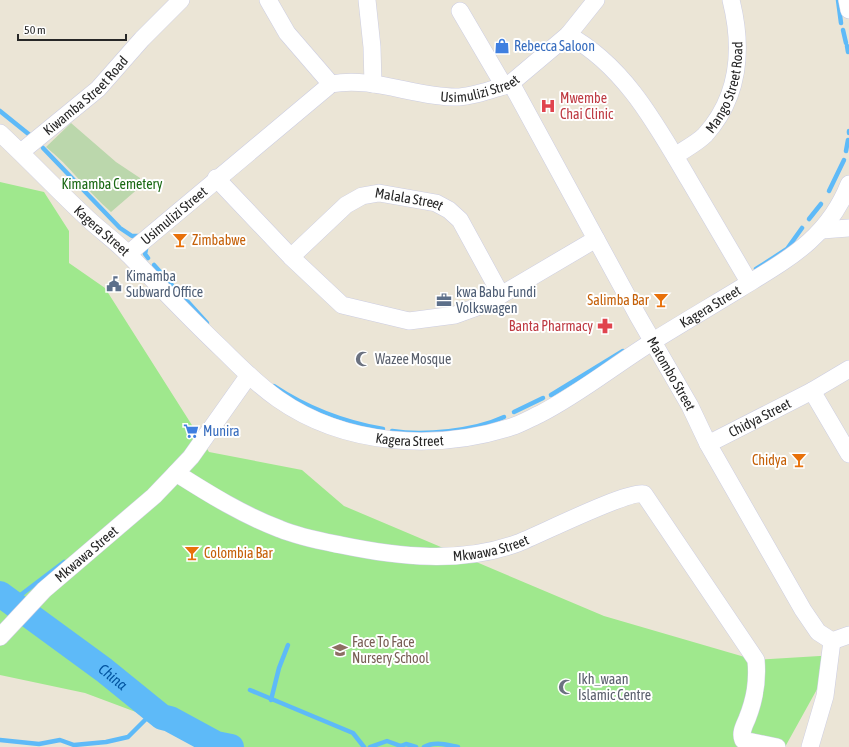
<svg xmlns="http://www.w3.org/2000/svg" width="849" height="747" viewBox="0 0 849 747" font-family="'Asap Condensed',sans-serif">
  <rect width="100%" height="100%" fill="#ebe5d6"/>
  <path fill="#9fe88d" d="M 0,182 L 44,192 L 69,231 L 69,263 L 105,288 L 209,452 L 302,470 L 344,506 L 604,616 L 755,660 L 836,655 L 785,747 L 200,747 L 192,733 L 85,693 L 0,675 Z"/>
  <path fill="#bbd7ac" d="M 71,123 L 116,162 L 140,178 L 140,187 L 111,212 C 88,192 70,166 46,147 Z"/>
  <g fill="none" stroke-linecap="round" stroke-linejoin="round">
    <g stroke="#5ebaf8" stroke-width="4.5">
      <path d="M 838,0 L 841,23"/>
      <path d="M 843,30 L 846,43"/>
      <path d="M 847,46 L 848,52"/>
      <path d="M 0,111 L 31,136"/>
      <path d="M 849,133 L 849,131"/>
      <path d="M 43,148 L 120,228 L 132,236 L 138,236"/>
      <path d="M 846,151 L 848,140"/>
      <path d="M 829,191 L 844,160"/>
      <path d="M 809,219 L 821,204"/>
      <path d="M 146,249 L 145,254 L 148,258"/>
      <path d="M 154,265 L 186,301"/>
      <path d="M 756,269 L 787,249 L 802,228"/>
      <path d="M 188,302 L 207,323"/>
      <path d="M 274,386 C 307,408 344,422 383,429"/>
      <path d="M 551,395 L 623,351"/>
      <path d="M 514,412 L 543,398"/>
      <path d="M 392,431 C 424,436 474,431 504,417"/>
      <path d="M 10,603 L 64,562"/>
      <path d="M 250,690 L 353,733 L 364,747"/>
      <path d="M 271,700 L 279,668 L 288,645"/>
      <path d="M 0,740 L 39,744 L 60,740 L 74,745 L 106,742 L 128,737 L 155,710"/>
      <path d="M 370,747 L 387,741 L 401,746 L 406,744 L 416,747"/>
      <path d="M 424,747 C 435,741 447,745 458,747"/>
    </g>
    <path stroke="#5ebaf8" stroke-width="26" id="s1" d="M 0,594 L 104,670 L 162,717 L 170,719 L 216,744 L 231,747"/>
    <g stroke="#cccde2" stroke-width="18">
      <g id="street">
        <path d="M 268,0 L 287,33 L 331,84"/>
        <path d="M 367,0 L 372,47 L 373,84"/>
        <path d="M 847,0 L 849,10"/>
        <path d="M 460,11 L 504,86"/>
        <path d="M 568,35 C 625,66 657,126 689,180 C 709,214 729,248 749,282"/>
        <path id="s2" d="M 511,83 L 638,316 L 690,406 L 708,444 L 803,610 L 818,632 L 832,641"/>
        <path id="s3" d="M 0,133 C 28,159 55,188 83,214 C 98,229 116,241 130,256 C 161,288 191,320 223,350 C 240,367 258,385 278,399 C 345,446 436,451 511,427 C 521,424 531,418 540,414 C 581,393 616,364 655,340 C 684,322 713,305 741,288 C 788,259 828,238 849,184"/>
        <path id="s4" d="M 21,152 L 98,89 L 142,39 L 181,0"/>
        <path id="s5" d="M 675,156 C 685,149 697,143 705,135 C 740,96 743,48 731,0"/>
        <path d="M 216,178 L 291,257 L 342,305 L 409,321 L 455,315 L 477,307 L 501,295 L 596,239"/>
        <path d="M 822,230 L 849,228"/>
        <path id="s6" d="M 128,254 L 331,84 C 373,76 414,97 456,97 C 472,97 489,90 504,86 L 511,83 L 568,35 L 596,0"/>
        <path id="s7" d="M 291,257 L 346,205 L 362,196 L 379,193 L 436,203 L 449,210 L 460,220 L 501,295"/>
        <path d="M 812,391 L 849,454"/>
        <path id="s8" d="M 708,444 L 812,391 L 849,369"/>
        <path id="s9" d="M 176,473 C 209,494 243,515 280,529 C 299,537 321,541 341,545 C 399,557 461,564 518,543 C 539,535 628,490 644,494 L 756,660 C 758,682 755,699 747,719 C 744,726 740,733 743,740 L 777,747"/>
        <path id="s10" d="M 0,637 L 44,590 L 154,496 L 176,473 L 191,457 L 249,375"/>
        <path d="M 832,641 L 849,635"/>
        <path d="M 810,747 L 825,696 L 832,641"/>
      </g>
    </g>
    <use href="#street" stroke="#fff" stroke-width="17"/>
  </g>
  <defs>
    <g id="shop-bare" transform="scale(1.2)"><path d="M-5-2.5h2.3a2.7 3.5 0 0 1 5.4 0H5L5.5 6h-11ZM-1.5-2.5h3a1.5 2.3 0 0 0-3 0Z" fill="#3f7fe0" stroke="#fff" stroke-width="2.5" paint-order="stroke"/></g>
    <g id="hospital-bare" transform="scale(1.2)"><path d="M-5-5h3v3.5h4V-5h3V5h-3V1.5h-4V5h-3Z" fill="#e0444e" stroke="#fff" stroke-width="2.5" paint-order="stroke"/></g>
    <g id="bar-bare" transform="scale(1.2)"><path d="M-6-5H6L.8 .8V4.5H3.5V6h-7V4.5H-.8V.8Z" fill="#e8710a" stroke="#fff" stroke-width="2.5" paint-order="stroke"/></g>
    <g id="civic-bare" transform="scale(1.2)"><path d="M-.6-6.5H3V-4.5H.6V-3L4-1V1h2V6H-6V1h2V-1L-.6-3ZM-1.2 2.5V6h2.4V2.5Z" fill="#5c6f8a" stroke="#fff" stroke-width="2.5" paint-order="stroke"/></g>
    <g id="office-bare" transform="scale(1.2)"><path d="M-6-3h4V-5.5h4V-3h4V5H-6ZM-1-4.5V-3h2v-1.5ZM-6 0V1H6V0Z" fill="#5c6f8a" stroke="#fff" stroke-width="2.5" paint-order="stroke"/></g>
    <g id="pharmacy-bare" transform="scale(1.2)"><path d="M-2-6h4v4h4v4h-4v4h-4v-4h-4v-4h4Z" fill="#e0444e" stroke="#fff" stroke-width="2.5" paint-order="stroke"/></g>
    <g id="mosque-bare" transform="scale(1.2)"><path d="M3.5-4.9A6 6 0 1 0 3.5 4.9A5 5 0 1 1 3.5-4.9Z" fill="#6b7280" stroke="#fff" stroke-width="2.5" paint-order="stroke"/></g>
    <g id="supermarket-bare" transform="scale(1.2)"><path d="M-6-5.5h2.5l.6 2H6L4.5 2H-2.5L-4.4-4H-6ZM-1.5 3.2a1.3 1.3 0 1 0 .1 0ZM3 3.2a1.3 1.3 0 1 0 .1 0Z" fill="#3f7fe0" stroke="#fff" stroke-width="2.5" paint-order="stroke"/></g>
    <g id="school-bare" transform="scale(1.2)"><path d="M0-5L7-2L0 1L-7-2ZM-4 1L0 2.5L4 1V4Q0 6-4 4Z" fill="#8d6e63" stroke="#fff" stroke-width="2.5" paint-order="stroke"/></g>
  </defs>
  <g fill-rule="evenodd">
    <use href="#shop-bare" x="502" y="46"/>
    <use href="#hospital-bare" x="548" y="106"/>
    <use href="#bar-bare" x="180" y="240"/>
    <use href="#civic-bare" x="114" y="284"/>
    <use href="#office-bare" x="444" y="300"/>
    <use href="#bar-bare" x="661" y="300"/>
    <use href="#pharmacy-bare" x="605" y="326"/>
    <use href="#mosque-bare" x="363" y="359"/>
    <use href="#supermarket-bare" x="191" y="431"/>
    <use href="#bar-bare" x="799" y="460"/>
    <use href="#bar-bare" x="192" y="553"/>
    <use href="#school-bare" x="340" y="650"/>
    <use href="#mosque-bare" x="566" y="687"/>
  </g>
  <g text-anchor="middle" stroke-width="4" stroke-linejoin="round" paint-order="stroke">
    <g font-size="14" fill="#366cbe" stroke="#fff" text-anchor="start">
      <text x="514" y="51">Rebecca Saloon</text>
      <text x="203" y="436">Munira</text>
    </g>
    <g font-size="14" fill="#272727" stroke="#fff">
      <text dy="5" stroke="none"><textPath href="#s6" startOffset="416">Usimulizi Street</textPath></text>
      <text dy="5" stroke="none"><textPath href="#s5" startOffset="90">Mango Street Road</textPath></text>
      <text dy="5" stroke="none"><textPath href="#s4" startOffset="86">Kiwamba Street Road</textPath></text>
      <text dy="5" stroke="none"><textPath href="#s7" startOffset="142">Malala Street</textPath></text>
      <text dy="5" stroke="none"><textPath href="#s6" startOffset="60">Usimulizi Street</textPath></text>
      <text dy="5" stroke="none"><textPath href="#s3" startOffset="141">Kagera Street</textPath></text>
      <text dy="5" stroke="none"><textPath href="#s3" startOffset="861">Kagera Street</textPath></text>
      <text dy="5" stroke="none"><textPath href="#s2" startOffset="332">Matombo Street</textPath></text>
      <text dy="5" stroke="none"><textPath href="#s8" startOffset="58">Chidya Street</textPath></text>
      <text dy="5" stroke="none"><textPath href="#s3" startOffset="525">Kagera Street</textPath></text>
      <text dy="5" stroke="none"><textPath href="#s9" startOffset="333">Mkwawa Street</textPath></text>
      <text dy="5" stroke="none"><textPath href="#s10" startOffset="120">Mkwawa Street</textPath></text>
    </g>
    <g font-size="14" fill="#be3a42" stroke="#fff" text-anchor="start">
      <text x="560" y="103">Mwembe<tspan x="560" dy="16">Chai Clinic</tspan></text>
      <text x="593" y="331" text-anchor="end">Banta Pharmacy</text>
    </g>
    <g font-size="14" fill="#196813" stroke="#fff">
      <text x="112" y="189">Kimamba Cemetery</text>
    </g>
    <g font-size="14" fill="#c56008" stroke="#fff" text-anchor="start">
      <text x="192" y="245">Zimbabwe</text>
      <text x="649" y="305" text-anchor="end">Salimba Bar</text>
      <text x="787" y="465" text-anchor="end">Chidya</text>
      <text x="204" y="558">Colombia Bar</text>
    </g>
    <g font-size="14" fill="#4e5e75" stroke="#fff" text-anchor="start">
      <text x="126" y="281">Kimamba<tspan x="126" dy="16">Subward Office</tspan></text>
      <text x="456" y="297">kwa Babu Fundi<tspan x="456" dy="16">Volkswagen</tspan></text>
    </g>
    <g font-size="14" fill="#5b616d" stroke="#fff" text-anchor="start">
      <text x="375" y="364">Wazee Mosque</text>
      <text x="578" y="684">Ikh_waan<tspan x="578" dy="16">Islamic Centre</tspan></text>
    </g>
    <g font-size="14" fill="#785e54" stroke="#fff" text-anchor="start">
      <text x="352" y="647">Face To Face<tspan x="352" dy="16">Nursery School</tspan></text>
    </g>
    <g font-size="15" font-style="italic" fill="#0254a0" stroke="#fff">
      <text dy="5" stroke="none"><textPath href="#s1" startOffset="140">China</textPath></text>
    </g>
  </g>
  <path d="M18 34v6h108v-6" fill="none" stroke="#272727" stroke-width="2"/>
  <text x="24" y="34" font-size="12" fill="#272727" stroke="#ffffff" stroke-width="3" paint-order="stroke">50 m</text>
</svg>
